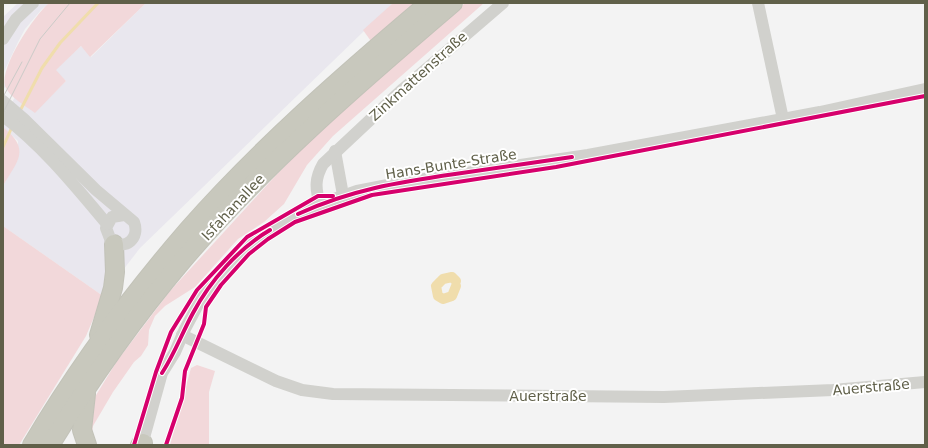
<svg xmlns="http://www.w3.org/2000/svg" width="928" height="448" viewBox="0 0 928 448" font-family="'DejaVu Sans',sans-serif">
  <rect width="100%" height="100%" fill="#f3f3f3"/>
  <g fill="#e9e7ee">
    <path d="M 18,3 L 49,3 L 41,10 L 25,29 L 18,42 L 3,74 L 5,87 L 3,90 L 3,17 Z"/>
    <path d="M 146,3 L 393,3 L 140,248 L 103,296 L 3,226 L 3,186 L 18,159 L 18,141 L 3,127 L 3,120 L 15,97 L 35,112 L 66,81 L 55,70 L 81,46 L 91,57 Z"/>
  </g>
  <g fill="#f2d8da">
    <path d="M 49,3 L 146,3 L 90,57 L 81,46 L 56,70 L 66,81 L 35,113 C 26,106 9,97 5,86 C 0,66 34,16 49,3 Z"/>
    <path d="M 393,3 L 421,3 L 373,44 L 363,30 Z"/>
    <path d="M 465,3 L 484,3 L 333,136 L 307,165 L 284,204 L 264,222 L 238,239 L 195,287 L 165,306 L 155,316 L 149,330 L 148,345 L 141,356 L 134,362 L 113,392 L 93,426 L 92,432 L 97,445 L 92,445 L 88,437 L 90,405 L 117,361 L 170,291 L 279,172 L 335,116 Z"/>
    <path d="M 3,127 C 31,150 18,160 3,186 Z"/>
    <path d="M 3,226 L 103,296 L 86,336 L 19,445 L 3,445 Z"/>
    <path d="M 197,365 L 215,371 L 209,392 L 209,445 L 170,445 L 191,368 Z"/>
  </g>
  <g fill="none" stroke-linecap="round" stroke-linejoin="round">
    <g stroke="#f0ddac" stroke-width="3">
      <path d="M 20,111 L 42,68 L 60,43 L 98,3"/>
      <path d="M 3,147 L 12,127"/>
    </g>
    <path stroke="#f0ddac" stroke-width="10" d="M 456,281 L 452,277 L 443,279 L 436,286 L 438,296 L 443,299 L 452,296 L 456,286"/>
    <g stroke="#c2c2b8" stroke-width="20">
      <g id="highway">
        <path d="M 99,335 L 113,288 L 115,272 L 114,244"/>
        <path d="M 86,394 L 82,430 L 87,445"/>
        <path d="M 32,445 C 77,369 130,297 188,230 C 259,149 346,73 429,3"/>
        <path d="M 50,445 C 90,380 133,319 182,261 C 263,166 358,84 453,3"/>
        <path d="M 140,445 L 143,443"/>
      </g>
    </g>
    <g stroke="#d1d1cd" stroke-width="12">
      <path d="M 758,3 L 783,119"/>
      <path d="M 3,39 L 16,19 L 33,3"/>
      <path d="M 3,101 L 24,119 L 96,190 L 134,222 C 140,238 126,251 111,241 L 106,228 L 112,217 L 124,215"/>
      <path d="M 3,116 C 43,146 75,186 107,224"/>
      <path d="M 335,151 L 343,195"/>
      <path d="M 320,204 C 315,188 315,178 323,164 L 403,89 L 503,3"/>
      <path d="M 182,335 L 276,381 L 302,390 L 333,394 L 664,397 L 833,390 L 925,382"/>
      <path d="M 142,445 L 162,373 L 175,352 L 185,329 L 201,299 L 226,267 L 249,244 L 292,217 L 320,204 L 357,191 L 398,183 L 588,155 L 820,112 L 925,89"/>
    </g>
    <use href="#highway" stroke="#c8c8bd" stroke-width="18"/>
    <g stroke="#cbcbc8" stroke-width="1">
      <path d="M 3,97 L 22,62"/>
      <path d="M 3,113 L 40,39 L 70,3"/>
    </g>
    <g stroke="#fff" stroke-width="6">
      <g id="cycleway">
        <path d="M 298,214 C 350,190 399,182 455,174 C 494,168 533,163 572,157"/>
        <path d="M 162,373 C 175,353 182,333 193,313 C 210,281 239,248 270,230"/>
        <path d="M 134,445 L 156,372 L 171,332 L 197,290 L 247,237 L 318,196 L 333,196"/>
        <path d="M 166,445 L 182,398 L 185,371 L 204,324 L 206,307 L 221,285 L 249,254 L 268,239 L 295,222 L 372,195 L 556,167 L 925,96"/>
      </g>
    </g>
    <use href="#cycleway" stroke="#d6006c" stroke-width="4"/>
  </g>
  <g text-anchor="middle" stroke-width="4" stroke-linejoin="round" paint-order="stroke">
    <g font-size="14" fill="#606049" stroke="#fff">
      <text transform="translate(418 76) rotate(-42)" y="5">Zinkmattenstraße</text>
      <text transform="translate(451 164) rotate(-9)" y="5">Hans-Bunte-Straße</text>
      <text transform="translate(233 207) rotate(-47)" y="5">Isfahanallee</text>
      <text transform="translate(871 387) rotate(-5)" y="5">Auerstraße</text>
      <text x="548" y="401">Auerstraße</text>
    </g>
  </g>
  <rect width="928" height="448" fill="none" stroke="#606049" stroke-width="8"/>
</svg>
